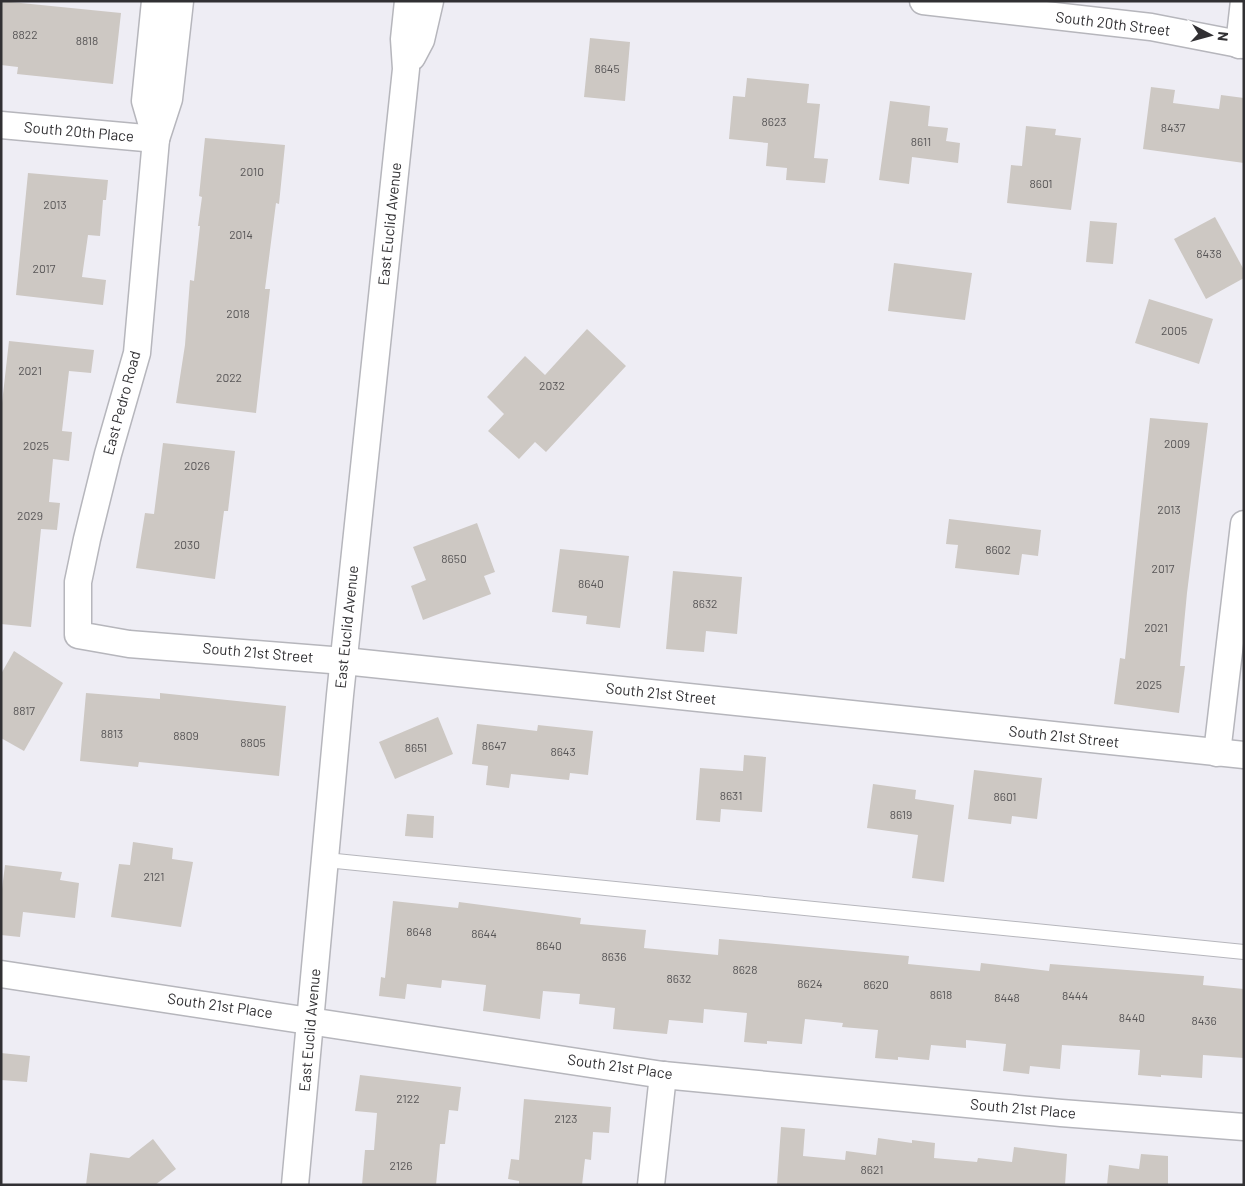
<svg xmlns="http://www.w3.org/2000/svg" width="1245" height="1186" viewBox="0 0 1245 1186" font-family="Barlow,sans-serif">
  <rect width="100%" height="100%" fill="#eeedf4"/>
  <g fill="#cdc8c3">
    <path d="M 1,1 L 121,13 L 113,84 L 17,74 L 18,67 L 1,65 Z"/>
    <path d="M 590,38 L 630,42 L 625,101 L 584,97 Z"/>
    <path d="M 747,78 L 809,84 L 807,103 L 820,104 L 814,158 L 828,159 L 825,183 L 786,180 L 787,168 L 766,166 L 768,143 L 729,139 L 733,96 L 745,97 Z"/>
    <path d="M 1151,87 L 1175,90 L 1173,103 L 1219,109 L 1221,95 L 1244,98 L 1244,163 L 1143,149 Z"/>
    <path d="M 890,101 L 930,106 L 928,126 L 948,128 L 946,141 L 960,143 L 958,163 L 912,157 L 909,184 L 879,180 Z"/>
    <path d="M 1026,126 L 1056,129 L 1055,135 L 1081,138 L 1071,210 L 1007,203 L 1011,165 L 1022,166 Z"/>
    <path d="M 205,138 L 285,145 L 279,204 L 276,203 L 265,289 L 270,289 L 256,413 L 176,403 L 185,345 L 190,280 L 194,281 L 200,226 L 198,226 L 202,197 L 199,196 Z"/>
    <path d="M 28,173 L 108,180 L 106,200 L 103,200 L 100,236 L 88,235 L 82,277 L 106,280 L 103,305 L 16,295 Z"/>
    <path d="M 1215,217 L 1244,270 L 1244,278 L 1206,299 L 1174,239 Z"/>
    <path d="M 1090,221 L 1117,223 L 1113,264 L 1086,262 Z"/>
    <path d="M 894,263 L 972,273 L 965,320 L 888,311 Z"/>
    <path d="M 1149,299 L 1213,319 L 1199,364 L 1135,343 Z"/>
    <path d="M 587,329 L 626,366 L 546,452 L 535,442 L 519,459 L 488,431 L 504,414 L 487,397 L 525,356 L 545,375 Z"/>
    <path d="M 9,341 L 94,350 L 91,373 L 69,371 L 62,431 L 72,432 L 69,461 L 53,459 L 49,502 L 60,503 L 57,530 L 41,529 L 31,627 L 1,624 L 1,412 Z"/>
    <path d="M 1150,418 L 1208,423 L 1187,593 L 1180,666 L 1185,666 L 1179,713 L 1114,704 L 1120,658 L 1125,659 Z"/>
    <path d="M 163,443 L 235,451 L 228,511 L 224,511 L 215,579 L 136,568 L 145,513 L 154,514 Z"/>
    <path d="M 949,519 L 1041,530 L 1038,556 L 1022,554 L 1019,575 L 955,568 L 958,545 L 946,544 Z"/>
    <path d="M 477,523 L 495,572 L 484,576 L 491,594 L 423,620 L 411,586 L 426,580 L 413,547 Z"/>
    <path d="M 560,549 L 629,556 L 620,628 L 586,624 L 587,616 L 552,612 Z"/>
    <path d="M 673,571 L 742,577 L 737,634 L 706,631 L 704,652 L 666,649 Z"/>
    <path d="M 14,651 L 63,683 L 24,751 L 1,738 L 1,674 Z"/>
    <path d="M 86,693 L 160,699 L 160,693 L 286,706 L 279,776 L 139,762 L 138,767 L 80,761 Z"/>
    <path d="M 438,717 L 453,754 L 395,779 L 379,742 Z"/>
    <path d="M 477,724 L 537,731 L 538,725 L 593,731 L 588,775 L 570,773 L 569,780 L 511,774 L 509,788 L 486,785 L 488,766 L 472,764 Z"/>
    <path d="M 744,755 L 766,757 L 762,812 L 721,809 L 720,822 L 696,820 L 700,768 L 743,771 Z"/>
    <path d="M 974,770 L 1042,778 L 1037,819 L 1012,816 L 1011,824 L 968,819 Z"/>
    <path d="M 873,784 L 916,790 L 915,799 L 954,805 L 944,882 L 912,878 L 918,835 L 867,828 Z"/>
    <path d="M 407,814 L 434,816 L 433,838 L 405,836 Z"/>
    <path d="M 133,842 L 173,848 L 172,859 L 193,862 L 181,927 L 111,917 L 119,864 L 130,865 Z"/>
    <path d="M 5,865 L 62,872 L 60,880 L 79,883 L 75,918 L 23,912 L 20,937 L 1,935 L 1,897 Z"/>
    <path d="M 393,901 L 458,908 L 459,902 L 581,918 L 580,924 L 646,930 L 644,948 L 718,955 L 719,939 L 909,956 L 908,964 L 980,971 L 981,963 L 1049,971 L 1050,964 L 1204,976 L 1203,985 L 1244,989 L 1244,1058 L 1203,1055 L 1202,1078 L 1161,1075 L 1161,1077 L 1138,1075 L 1140,1050 L 1062,1045 L 1060,1069 L 1030,1066 L 1029,1074 L 1003,1071 L 1006,1044 L 966,1040 L 966,1048 L 931,1045 L 929,1060 L 898,1057 L 898,1060 L 875,1058 L 878,1030 L 842,1027 L 843,1023 L 805,1019 L 802,1044 L 767,1041 L 767,1044 L 744,1042 L 747,1013 L 704,1009 L 703,1023 L 669,1020 L 667,1034 L 613,1029 L 615,1008 L 579,1004 L 580,994 L 543,991 L 540,1019 L 483,1011 L 486,985 L 442,980 L 441,988 L 407,984 L 405,999 L 379,996 L 381,977 L 385,978 Z"/>
    <path d="M 1,1053 L 30,1056 L 27,1082 L 1,1080 Z"/>
    <path d="M 360,1075 L 461,1087 L 458,1111 L 449,1110 L 445,1144 L 440,1144 L 436,1185 L 362,1185 L 365,1150 L 374,1150 L 377,1113 L 355,1111 Z"/>
    <path d="M 524,1099 L 611,1107 L 609,1133 L 593,1132 L 591,1160 L 585,1159 L 582,1185 L 519,1185 L 519,1181 L 508,1179 L 511,1159 L 519,1160 Z"/>
    <path d="M 781,1127 L 805,1129 L 803,1156 L 845,1160 L 846,1151 L 876,1155 L 878,1138 L 912,1143 L 912,1140 L 935,1143 L 934,1158 L 977,1162 L 978,1158 L 1012,1162 L 1014,1147 L 1067,1154 L 1065,1185 L 777,1185 Z"/>
    <path d="M 153,1139 L 176,1169 L 155,1185 L 86,1185 L 90,1153 L 129,1158 Z"/>
    <path d="M 1141,1154 L 1168,1156 L 1168,1185 L 1107,1185 L 1109,1165 L 1139,1169 Z"/>
  </g>
  <g fill="none" stroke-linecap="round" stroke-linejoin="round">
    <g stroke="#b6b6bc" stroke-width="16">
      <path id="lane" d="M 326,860 L 1244,952"/>
    </g>
    <g stroke="#b6b6bc" stroke-width="29">
      <g id="street">
        <path d="M 155,1 L 145,101 L 156,139"/>
        <path d="M 180,1 L 169,99 L 156,139 L 137,353 L 108,454 L 87,539 L 78,582 L 78,635 L 129,644 L 344,661 L 1244,755"/>
        <path d="M 923,1 L 1151,27 L 1244,45"/>
        <path d="M 1239,45 L 1244,1"/>
        <path d="M 412,57 L 421,40 L 430,1"/>
        <path d="M 1,125 L 156,139"/>
        <path d="M 1217,753 L 1244,524"/>
        <path d="M 1,974 L 663,1075 L 1061,1113 L 1244,1127"/>
        <path d="M 295,1185 L 340,695 L 406,69 L 404,39 L 408,1"/>
        <path d="M 651,1185 L 663,1075"/>
      </g>
    </g>
    <use href="#lane" stroke="#fff" stroke-width="14"/>
    <use href="#street" stroke="#fff" stroke-width="26"/>
  </g>
  <g text-anchor="middle" stroke-width="4" stroke-linejoin="round" paint-order="stroke">
    <g font-size="12" fill="#585657">
      <text x="25" y="39">8822</text>
      <text x="87" y="45">8818</text>
      <text x="607" y="73">8645</text>
      <text x="774" y="126">8623</text>
      <text x="1173" y="132">8437</text>
      <text x="921" y="146">8611</text>
      <text x="252" y="176">2010</text>
      <text x="1041" y="188">8601</text>
      <text x="55" y="209">2013</text>
      <text x="241" y="239">2014</text>
      <text x="1209" y="258">8438</text>
      <text x="44" y="273">2017</text>
      <text x="238" y="318">2018</text>
      <text x="1174" y="335">2005</text>
      <text x="30" y="375">2021</text>
      <text x="229" y="382">2022</text>
      <text x="552" y="390">2032</text>
      <text x="1177" y="448">2009</text>
      <text x="36" y="450">2025</text>
      <text x="197" y="470">2026</text>
      <text x="1169" y="514">2013</text>
      <text x="30" y="520">2029</text>
      <text x="187" y="549">2030</text>
      <text x="998" y="554">8602</text>
      <text x="454" y="563">8650</text>
      <text x="1163" y="573">2017</text>
      <text x="591" y="588">8640</text>
      <text x="705" y="608">8632</text>
      <text x="1156" y="632">2021</text>
      <text x="1149" y="689">2025</text>
      <text x="24" y="715">8817</text>
      <text x="112" y="738">8813</text>
      <text x="186" y="740">8809</text>
      <text x="253" y="747">8805</text>
      <text x="494" y="750">8647</text>
      <text x="416" y="752">8651</text>
      <text x="563" y="756">8643</text>
      <text x="731" y="800">8631</text>
      <text x="1005" y="801">8601</text>
      <text x="901" y="819">8619</text>
      <text x="154" y="881">2121</text>
      <text x="419" y="936">8648</text>
      <text x="484" y="938">8644</text>
      <text x="549" y="950">8640</text>
      <text x="614" y="961">8636</text>
      <text x="745" y="974">8628</text>
      <text x="679" y="983">8632</text>
      <text x="810" y="988">8624</text>
      <text x="876" y="989">8620</text>
      <text x="941" y="999">8618</text>
      <text x="1075" y="1000">8444</text>
      <text x="1007" y="1002">8448</text>
      <text x="1132" y="1022">8440</text>
      <text x="1204" y="1025">8436</text>
      <text x="408" y="1103">2122</text>
      <text x="566" y="1123">2123</text>
      <text x="401" y="1170">2126</text>
      <text x="872" y="1174">8621</text>
    </g>
    <g font-size="15" fill="#313033" stroke="#fff">
      <text transform="translate(1113 24) rotate(7)" y="5">South 20th Street</text>
      <text transform="translate(79 132) rotate(5)" y="5">South 20th Place</text>
      <text transform="translate(390 224) rotate(-84)" y="5">East Euclid Avenue</text>
      <text transform="translate(122 403) rotate(-75)" y="5">East Pedro Road</text>
      <text transform="translate(347 627) rotate(-84)" y="5">East Euclid Avenue</text>
      <text transform="translate(258 653) rotate(5)" y="5">South 21st Street</text>
      <text transform="translate(661 694) rotate(6)" y="5">South 21st Street</text>
      <text transform="translate(1064 737) rotate(6)" y="5">South 21st Street</text>
      <text transform="translate(220 1006) rotate(8)" y="5">South 21st Place</text>
      <text transform="translate(310 1030) rotate(-85)" y="5">East Euclid Avenue</text>
      <text transform="translate(620 1067) rotate(8)" y="5">South 21st Place</text>
      <text transform="translate(1023 1109) rotate(5)" y="5">South 21st Place</text>
    </g>
  </g>
  <rect width="1245" height="1186" fill="none" stroke="#313033" stroke-width="5"/>
  <g transform="translate(1210 35) rotate(96)" stroke="#ffffff" stroke-width="4" paint-order="stroke">
  <path d="M0-4L9 19L0 12L-9 19Z" fill="#313033"/>
  <text y="-8" font-size="14" font-weight="bold" text-anchor="middle" fill="#313033">N</text>
  </g>
</svg>
